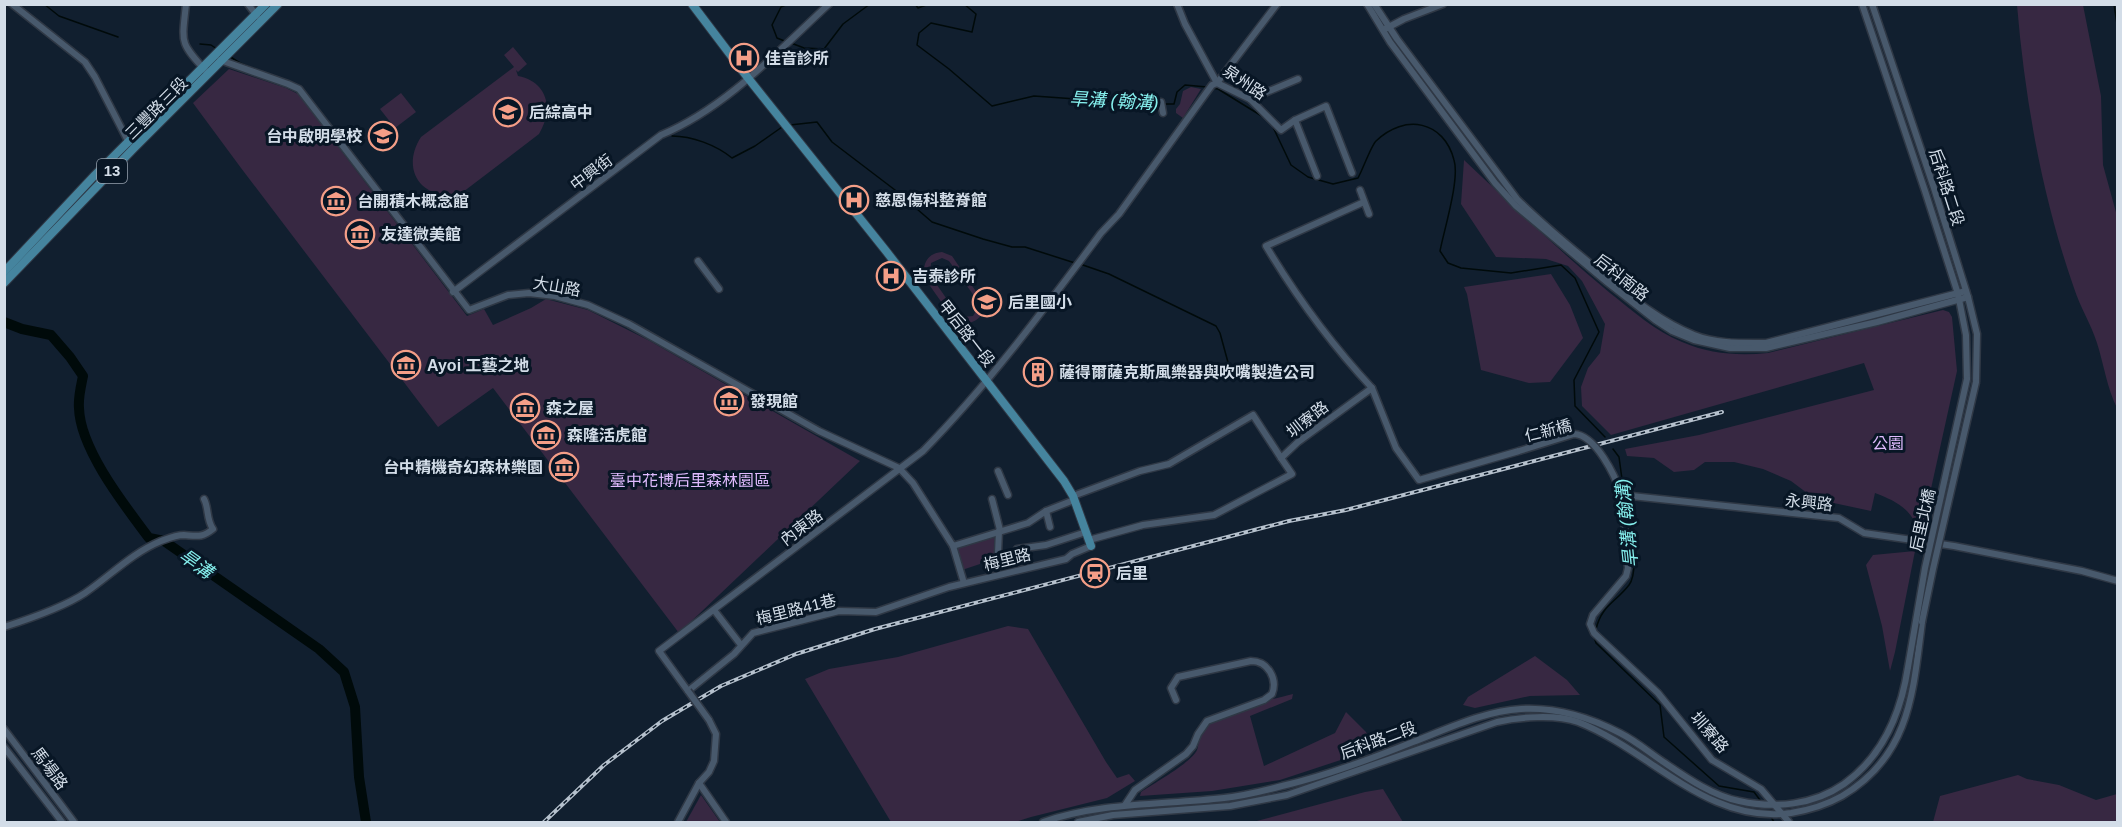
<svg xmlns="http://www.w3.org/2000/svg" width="2122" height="827" viewBox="0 0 2122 827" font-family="Helvetica,'Noto Sans TC',sans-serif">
  <rect width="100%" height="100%" fill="#111f2f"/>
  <g fill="#372842" fill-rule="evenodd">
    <path d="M 2017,5 L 2083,5 L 2101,96 L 2103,165 L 2117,216 L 2117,408 C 2107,388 2104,365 2097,343 C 2091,324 2080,307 2074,288 C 2042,197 2025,100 2017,5 Z"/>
    <path d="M 513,47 L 527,64 L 518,72 L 516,70 L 518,76 C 548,82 554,109 539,134 L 463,192 C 424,204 399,171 421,137 L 514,67 L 504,55 Z"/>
    <path d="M 229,69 L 286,88 L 298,94 L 467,316 L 484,309 L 493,325 L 531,308 L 546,299 L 588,310 L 650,341 L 860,461 L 679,633 L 493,388 L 438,427 L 241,168 L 193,103 Z"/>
    <path d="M 1191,87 L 1201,89 L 1183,118 L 1176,113 L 1176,109 L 1180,104 L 1183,91 Z"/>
    <path d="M 401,93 L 416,112 L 395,128 L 380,109 Z"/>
    <path d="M 1464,160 C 1512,205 1559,251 1610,293 C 1633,311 1655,331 1682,342 C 1710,354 1738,356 1768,353 L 1943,310 L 1949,312 L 1952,317 L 1957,371 L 1923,525 L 1916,524 C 1907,506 1893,500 1875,493 L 1871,511 L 1815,499 L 1791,481 L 1763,469 L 1734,462 L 1705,462 L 1694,470 L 1674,472 L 1654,458 L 1627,456 L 1625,449 L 1699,435 L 1874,390 L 1864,363 L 1611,435 L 1582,406 L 1581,387 L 1588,368 L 1600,353 L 1605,324 L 1582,281 L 1568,266 L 1546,259 L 1496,257 L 1461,204 Z"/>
    <path d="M 942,252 L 952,256 L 983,302 C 985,316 977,323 963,324 L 968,332 L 964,334 L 918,269 L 921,266 L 924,269 C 925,259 931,253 942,252 ZM 942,258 L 949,261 L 977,300 L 977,309 L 973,316 L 963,317 L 958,315 L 930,275 L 931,263 Z"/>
    <path d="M 1551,274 L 1570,305 L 1583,338 L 1550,382 L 1529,383 L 1481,370 L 1467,294 L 1464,287 Z"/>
    <path d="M 995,535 L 997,558 L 980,561 L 980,564 L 962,570 L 956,547 Z"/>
    <path d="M 1915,551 L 1895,652 L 1890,671 L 1882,626 L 1866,565 L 1873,555 Z"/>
    <path d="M 1008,626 L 1028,629 L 1106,762 L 1117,778 L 1129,774 L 1135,781 L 1107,798 L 1031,817 L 1015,822 L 891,822 L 805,679 L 829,669 L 898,657 Z"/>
    <path d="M 1535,656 L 1567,680 L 1580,695 L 1530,696 L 1475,708 L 1463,705 L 1468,697 Z"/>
    <path d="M 1293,694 L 1292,699 L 1250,716 L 1264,766 L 1335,733 L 1346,712 L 1366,732 L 1374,749 L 1280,780 L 1212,791 L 1140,796 L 1141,792 C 1153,784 1192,762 1197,750 C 1200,743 1197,734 1202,728 C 1219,708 1268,701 1293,694 Z"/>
    <path d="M 2018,775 L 2027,779 L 2059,785 L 2096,800 L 2117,794 L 2117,822 L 1933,822 L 1940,796 Z"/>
    <path d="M 1383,789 L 1403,822 L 1253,822 L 1365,792 Z"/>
    <path d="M 701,795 L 720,822 L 686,822 Z"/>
  </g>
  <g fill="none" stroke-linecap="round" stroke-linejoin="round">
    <g stroke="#000a0a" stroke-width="1.5">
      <path d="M 44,4 L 59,16 L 118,37"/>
      <path d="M 915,4 L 918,8 L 929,4"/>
      <path d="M 964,4 L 976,14 L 972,32 L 931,23 L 919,33 L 917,45 L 949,69 L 992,106 L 1034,96 L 1160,105"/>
      <path d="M 2114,4 L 2118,31"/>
      <path d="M 787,42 L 777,38 L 772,25 L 781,7 L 788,4"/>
      <path d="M 791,43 L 804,48 L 824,49 L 843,24 L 870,4"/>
      <path d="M 200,44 L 211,45 L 217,49"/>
      <path d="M 229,56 L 240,63 L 302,88 L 354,156"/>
      <path d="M 1212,88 L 1218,89 L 1265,118"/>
      <path d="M 1165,104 L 1174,104 L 1177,92 L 1185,85 L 1207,87"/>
      <path d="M 790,125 L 817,122 L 832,142 L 895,190 L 932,222 L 983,239 L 1012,247 L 1025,247 L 1075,263"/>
      <path d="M 1272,125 L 1291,165 L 1308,177 L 1333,184 L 1358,178 C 1363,169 1371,146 1376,141 C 1405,113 1444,121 1454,160 C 1460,179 1444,230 1440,251 L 1448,263 L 1461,268 L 1511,273 L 1561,265 L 1575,278 L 1599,332 L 1574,380 L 1575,406 L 1605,437"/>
      <path d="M 672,136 C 692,136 716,145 732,158 L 755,146 L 782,127"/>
      <path d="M 1080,264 L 1109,274 L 1216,326 L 1220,333 L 1232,377"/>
      <path d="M 1613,449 L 1619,457 L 1624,494"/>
      <path d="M 1596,629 C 1602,605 1615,603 1629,585 C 1641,569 1628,521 1625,501"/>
      <path d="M 1594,637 L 1596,643 L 1660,705 L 1664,737 L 1719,786 L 1754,792 L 1760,800"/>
      <path d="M 1771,817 L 1774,822"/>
    </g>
    <path stroke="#000a0a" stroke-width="10" d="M 4,322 L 22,329 L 51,335 L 70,357 L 83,376 C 81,386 78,398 79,408 C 80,449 125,506 149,538 L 164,541 L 319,649 L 344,672 L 355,707 L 359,777 L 366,822"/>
    <g stroke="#2f3845" stroke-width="9">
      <g id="minor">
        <path d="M 12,4 L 85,62 L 95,77 L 129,143"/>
        <path d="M 186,4 C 182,43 179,42 206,71"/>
        <path d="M 248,4 L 257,16"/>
        <path d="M 1177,4 L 1185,24 L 1217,83 L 1250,99 L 1281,130 L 1295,120 L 1326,106 L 1352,173"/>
        <path d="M 1367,4 L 1390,42 L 1495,183 L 1516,206 L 1608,283 L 1655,320 L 1672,331 L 1694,340 L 1730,348 L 1766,348 L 1877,322 L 1968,297"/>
        <path d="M 1374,4 L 1397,39 L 1517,199 C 1544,226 1574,250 1603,274 C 1631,297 1659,321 1694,335 C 1716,344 1742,343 1766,343 L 1966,291"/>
        <path d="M 1862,4 L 1925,191 L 1958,294 L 1966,335 L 1967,379"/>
        <path d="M 1872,4 L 1934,188 L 1968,297 L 1977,334 L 1976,382"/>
        <path d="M 1385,29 L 1404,19 L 1443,4"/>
        <path d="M 220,60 L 288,84 L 299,89 L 469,310 L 508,295 L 529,293 L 555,296 L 588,305 L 629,324 L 819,431 L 899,468 L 913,483 L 953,546 L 1028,523 L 1046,511 L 1074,500"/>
        <path d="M 1250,99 L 1298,79"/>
        <path d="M 1161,102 L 1163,113"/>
        <path d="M 1295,120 L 1317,176"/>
        <path d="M 1360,190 L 1369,214"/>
        <path d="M 1364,202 L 1266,246 C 1296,296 1332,345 1372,388"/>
        <path d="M 698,261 L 719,289"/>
        <path d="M 453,292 L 661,135 C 726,108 778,51 829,4"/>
        <path d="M 998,471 L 1008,495"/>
        <path d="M 1073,496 L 1140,471 L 1169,464 L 1253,415 L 1281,458"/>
        <path d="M 992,499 L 1000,530"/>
        <path d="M 1046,511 L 1050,527"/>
        <path d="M 1089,540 L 1143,525 L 1214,515 L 1292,474 L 1281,458 L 1298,442 L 1372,388 L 1396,448 L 1419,480 L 1519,451"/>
        <path d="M 953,546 L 964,583"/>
        <path d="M 1091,546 L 1072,554 L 1066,559 L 949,587 L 876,612 L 839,611 L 753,633 L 734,654 L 688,691 L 659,651 L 923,451 C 989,384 1045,308 1101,233 L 1119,214 L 1204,96 L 1212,85 L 1217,83 L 1277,4"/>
        <path d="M 1017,549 L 1046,545 L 1086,532"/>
        <path d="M 998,553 L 999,531"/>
        <path d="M 714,610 L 741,645"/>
        <path d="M 4,627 C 29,619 64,607 85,593 C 111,575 132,553 161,541 C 169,538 176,535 184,535 C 197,536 202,538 213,529 C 206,519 209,508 204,499"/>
        <path d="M 4,729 L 74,822"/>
        <path d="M 4,747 L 62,822"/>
        <path d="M 699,783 L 726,822"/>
        <path d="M 1125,805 L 1135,790 L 1186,754 L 1193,746 L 1198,734 L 1207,721 L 1264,700 L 1272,694 C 1278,679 1268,661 1251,661 L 1178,677 L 1171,688 L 1176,700"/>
        <path d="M 678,822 L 699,783 L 709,772 L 714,761 L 716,734 L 709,720"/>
        <path d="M 1043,822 C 1102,802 1163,805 1224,798 C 1243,796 1263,791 1282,786 C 1326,776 1371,759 1413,742 C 1447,729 1484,711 1521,709 C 1556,707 1589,717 1620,733 C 1636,741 1650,753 1665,763 C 1687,778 1713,796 1739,801 C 1775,809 1814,805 1844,784 C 1883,756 1901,713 1908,667"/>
        <path d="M 1078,822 L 1113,815 L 1230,806 L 1287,795 L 1497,722 C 1519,717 1556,714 1578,722 C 1650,750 1707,825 1791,813 C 1809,810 1826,805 1842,796 C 1910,756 1913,693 1922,622"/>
        <path d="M 1789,822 L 1761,789 L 1712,760 L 1658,693 L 1594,633 L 1590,624 L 1593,615 L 1626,576 L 1628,568 L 1622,495 L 1839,518 L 1864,533 L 1954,546 L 2082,571 L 2118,581"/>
      </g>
    </g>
    <g stroke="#2f3845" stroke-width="10">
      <g id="major">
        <path d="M 692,4 L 748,78 L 886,251 L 1064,481 L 1073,496 L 1091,546"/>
        <path d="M 4,272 L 95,175 L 266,4"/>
        <path d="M 4,283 L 134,148 L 278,4"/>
      </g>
    </g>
    <use href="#minor" stroke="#48596c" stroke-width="6"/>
    <use href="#major" stroke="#45849e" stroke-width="8"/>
    <g stroke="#b6c1cd" stroke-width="4">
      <path id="rail" d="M 544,822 L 604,765 L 662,721 L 721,686 L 796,654 L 875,629 L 1289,521 L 1346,510 L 1722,412"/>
    </g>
    <use href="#rail" stroke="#081625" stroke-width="1.5" stroke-dasharray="4.5" stroke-linecap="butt"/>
    <g stroke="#2f3845" stroke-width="9" stroke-linecap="butt">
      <g id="minor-bridge">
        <path d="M 1519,451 L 1574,434 C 1596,435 1615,476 1622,495"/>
        <path d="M 1922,622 L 1933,569 L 1976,382"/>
        <path d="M 1908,667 L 1925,568 L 1967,379"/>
        <path d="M 688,691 L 709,720"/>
      </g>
    </g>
    <use href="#minor-bridge" stroke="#48596c" stroke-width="6"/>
  </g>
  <defs>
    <g id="hospital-ring" transform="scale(1.5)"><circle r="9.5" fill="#081625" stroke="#f49e87" stroke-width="1.5"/><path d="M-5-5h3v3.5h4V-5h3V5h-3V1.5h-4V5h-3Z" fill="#f49e87"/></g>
    <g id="school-ring" transform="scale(1.5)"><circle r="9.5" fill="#081625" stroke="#f49e87" stroke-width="1.5"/><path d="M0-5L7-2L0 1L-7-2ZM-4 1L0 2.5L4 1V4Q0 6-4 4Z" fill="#f49e87"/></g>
    <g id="museum-ring" transform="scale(1.5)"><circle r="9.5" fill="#081625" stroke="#f49e87" stroke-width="1.5"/><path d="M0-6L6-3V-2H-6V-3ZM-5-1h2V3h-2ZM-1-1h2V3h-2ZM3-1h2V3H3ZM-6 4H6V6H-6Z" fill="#f49e87"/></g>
    <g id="building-ring" transform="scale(1.5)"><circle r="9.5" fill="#081625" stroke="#f49e87" stroke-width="1.5"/><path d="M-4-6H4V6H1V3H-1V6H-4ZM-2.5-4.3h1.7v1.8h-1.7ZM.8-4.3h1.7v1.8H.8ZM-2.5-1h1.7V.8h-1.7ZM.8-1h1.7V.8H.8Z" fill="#f49e87"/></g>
    <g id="station-ring" transform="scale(1.5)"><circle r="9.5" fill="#081625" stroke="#f49e87" stroke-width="1.5"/><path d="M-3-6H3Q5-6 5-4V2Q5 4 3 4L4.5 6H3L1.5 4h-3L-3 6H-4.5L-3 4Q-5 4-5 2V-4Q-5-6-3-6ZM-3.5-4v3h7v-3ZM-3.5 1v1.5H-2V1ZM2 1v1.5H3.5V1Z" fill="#f49e87"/></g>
  </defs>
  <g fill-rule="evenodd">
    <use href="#hospital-ring" x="744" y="58"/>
    <use href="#school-ring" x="508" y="112"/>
    <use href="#school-ring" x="383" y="136"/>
    <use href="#hospital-ring" x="854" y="200"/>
    <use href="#museum-ring" x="336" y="201"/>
    <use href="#museum-ring" x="360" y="234"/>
    <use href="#hospital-ring" x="891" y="276"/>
    <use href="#school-ring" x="987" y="302"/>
    <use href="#museum-ring" x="406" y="365"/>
    <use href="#building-ring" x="1038" y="372"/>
    <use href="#museum-ring" x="729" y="401"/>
    <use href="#museum-ring" x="525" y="408"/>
    <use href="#museum-ring" x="546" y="435"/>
    <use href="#museum-ring" x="564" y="467"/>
    <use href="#station-ring" x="1095" y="573"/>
  </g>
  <g text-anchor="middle" stroke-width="6" stroke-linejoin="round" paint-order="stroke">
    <rect fill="#081625" stroke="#96a1ae" stroke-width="1.5" x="97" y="159" width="30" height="24" rx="4.5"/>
    <g font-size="15" font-weight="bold" fill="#d3dde8">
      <text x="112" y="176">13</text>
    </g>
    <g font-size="16" font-weight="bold" fill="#d3dde8" stroke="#081625" text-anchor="start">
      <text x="765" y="64">佳音診所</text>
      <text x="529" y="118">后綜高中</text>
      <text x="362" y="142" text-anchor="end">台中啟明學校</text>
      <text x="875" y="206">慈恩傷科整脊館</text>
      <text x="357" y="207">台開積木概念館</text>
      <text x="381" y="240">友達微美館</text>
      <text x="912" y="282">吉泰診所</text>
      <text x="1008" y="308">后里國小</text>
      <text x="427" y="371">Ayoi 工藝之地</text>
      <text x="1059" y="378">薩得爾薩克斯風樂器與吹嘴製造公司</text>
      <text x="750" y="407">發現館</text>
      <text x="546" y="414">森之屋</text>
      <text x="567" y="441">森隆活虎館</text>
      <text x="543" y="473" text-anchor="end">台中精機奇幻森林樂園</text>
      <text x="1116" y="579">后里</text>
    </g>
    <g font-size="16" fill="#d3dde8" stroke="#081625">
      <text transform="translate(1245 82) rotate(34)" y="6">泉州路</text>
      <text transform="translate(156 108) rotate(-45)" y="6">三豐路三段</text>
      <text transform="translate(591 172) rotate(-37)" y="6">中興街</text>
      <text transform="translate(1947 187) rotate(72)" y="6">后科路二段</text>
      <text transform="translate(1622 277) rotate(39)" y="6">后科南路</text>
      <text transform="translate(557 286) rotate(10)" y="6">大山路</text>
      <text transform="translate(967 333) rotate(52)" y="6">甲后路一段</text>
      <text transform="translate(1307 419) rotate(-38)" y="6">圳寮路</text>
      <text transform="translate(1548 430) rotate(-14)" y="6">仁新橋</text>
      <text transform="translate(1809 502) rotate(6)" y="6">永興路</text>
      <text transform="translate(1922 520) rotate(-77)" y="6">后里北橋</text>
      <text transform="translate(801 527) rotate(-37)" y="6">內東路</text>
      <text transform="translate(1007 559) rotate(-14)" y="6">梅里路</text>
      <text transform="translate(796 609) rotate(-14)" y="6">梅里路41巷</text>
      <text transform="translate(1710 732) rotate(49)" y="6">圳寮路</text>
      <text transform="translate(1378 740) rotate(-20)" y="6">后科路二段</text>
      <text transform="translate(50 768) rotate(53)" y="6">馬場路</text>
    </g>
    <g font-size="16" fill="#dfbafd" stroke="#081625">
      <text x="1888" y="449">公園</text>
      <text x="690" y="486">臺中花博后里森林園區</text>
    </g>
    <g font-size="18" font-style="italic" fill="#85efed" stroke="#081625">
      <text transform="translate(1114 101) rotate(3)" y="6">旱溝 (翰溝)</text>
      <text transform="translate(1627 523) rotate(-96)" y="6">旱溝 (翰溝)</text>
      <text transform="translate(196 564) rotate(35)" y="6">旱溝</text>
    </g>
  </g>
  <rect width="2122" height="827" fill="none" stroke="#d3dde8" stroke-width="12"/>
</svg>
